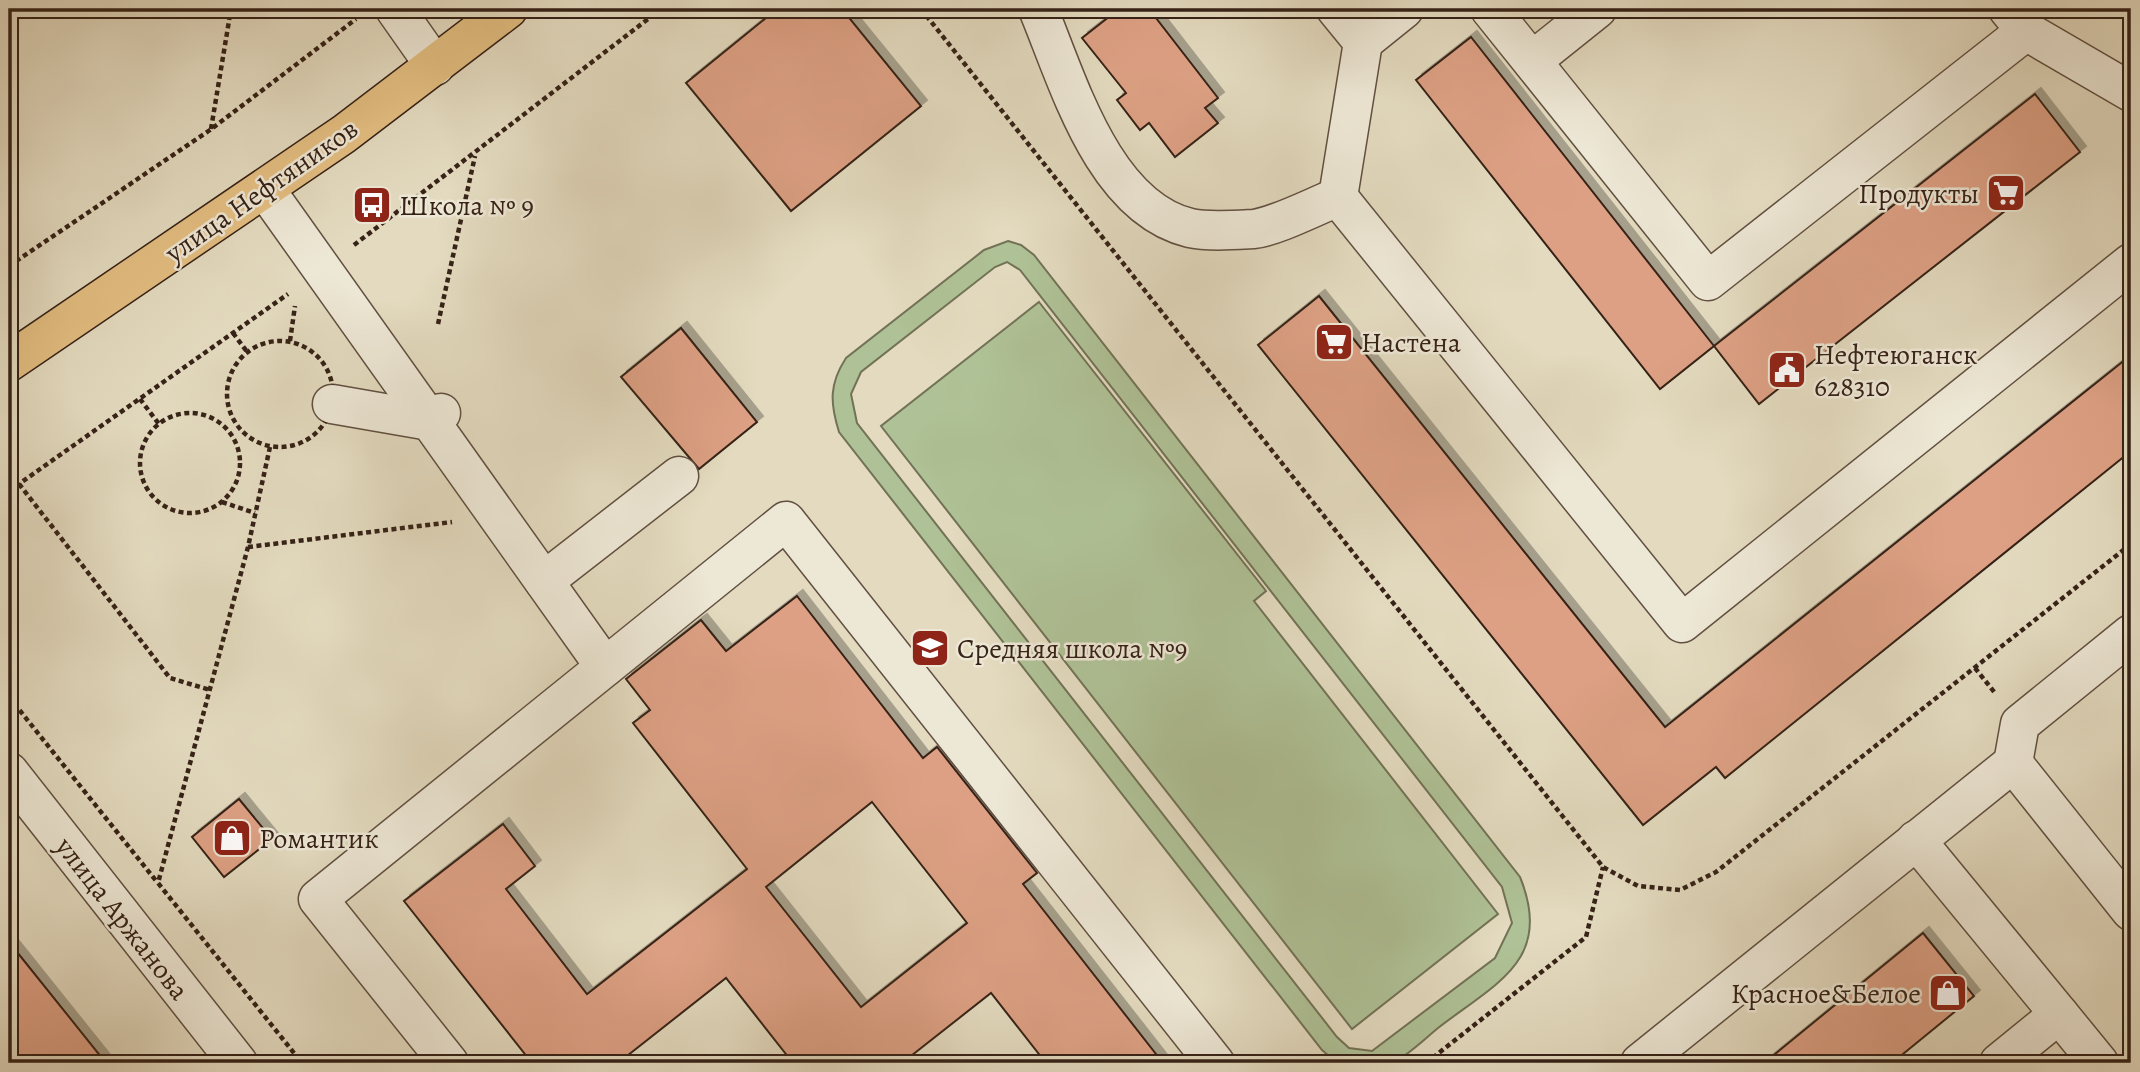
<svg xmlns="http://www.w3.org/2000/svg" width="2140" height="1072" viewBox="0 0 2140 1072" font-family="Alegreya,serif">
  <defs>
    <filter id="shadow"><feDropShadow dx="6" dy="-6" stdDeviation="0" flood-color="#0004"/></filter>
  </defs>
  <rect width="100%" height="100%" fill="#e3dabf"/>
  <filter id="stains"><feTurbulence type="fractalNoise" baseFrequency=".00286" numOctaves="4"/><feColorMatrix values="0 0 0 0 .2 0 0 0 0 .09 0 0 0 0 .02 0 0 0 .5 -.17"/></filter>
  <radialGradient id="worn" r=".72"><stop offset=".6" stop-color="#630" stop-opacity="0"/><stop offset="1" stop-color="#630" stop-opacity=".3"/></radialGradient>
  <g fill="#afc196" stroke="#727256" stroke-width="2" fill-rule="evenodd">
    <path d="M 1008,241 L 1021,245 L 1034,255 L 1520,877 C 1554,960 1496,983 1438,1028 C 1428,1036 1402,1061 1391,1063 C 1374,1066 1354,1063 1337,1063 L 1322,1050 L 839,432 C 830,403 829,384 846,358 L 984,250 ZM 1007,262 L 1020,270 L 1502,887 L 1512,923 L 1495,958 L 1372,1051 L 1349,1048 L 1337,1037 L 857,423 L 851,394 L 861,372 L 995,267 Z"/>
    <path d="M 1039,302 L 1266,591 L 1254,601 L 1498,914 L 1352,1029 L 881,426 Z"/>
  </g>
  <g fill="#dda084" stroke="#362217" stroke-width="2" fill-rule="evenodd" filter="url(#shadow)">
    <path d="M 777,9 L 842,9 L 921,106 L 791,211 L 686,83 Z"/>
    <path d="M 1119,9 L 1149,9 L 1218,98 L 1205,108 L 1218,123 L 1175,157 L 1149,123 L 1140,130 L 1117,100 L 1126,93 L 1082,38 Z"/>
    <path d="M 1471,37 L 1714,346 L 1660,389 L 1416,80 Z"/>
    <path d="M 2035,94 L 2080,152 L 1759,404 L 1714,346 Z"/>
    <path d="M 1319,296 L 1665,727 L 2131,355 L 2131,451 L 1725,778 L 1716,767 L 1643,825 L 1258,345 Z"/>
    <path d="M 681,328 L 757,422 L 699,469 L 621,377 Z"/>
    <path d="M 797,596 L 923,758 L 937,747 L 1037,873 L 1023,884 L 1163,1063 L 1046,1063 L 991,993 L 902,1063 L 793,1063 L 726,978 L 618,1063 L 532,1063 L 404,901 L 503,824 L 535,866 L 506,889 L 587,994 L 747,869 L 633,723 L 650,710 L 626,679 L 701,620 L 726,651 ZM 872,802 L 967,923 L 861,1007 L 766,887 Z"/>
    <path d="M 239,799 L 272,839 L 224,877 L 192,837 Z"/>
    <path d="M 1923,933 L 1974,996 L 1892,1063 L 1764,1063 Z"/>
    <path d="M 9,942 L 106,1063 L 9,1063 Z"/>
  </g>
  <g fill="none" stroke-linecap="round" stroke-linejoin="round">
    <g stroke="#615041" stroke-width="41">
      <g id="minor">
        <path d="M 395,9 L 435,66"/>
        <path d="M 1038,9 C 1068,81 1103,207 1190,228 C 1208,232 1235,230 1254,229 C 1277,226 1315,206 1338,197 L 1682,623 L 2131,263"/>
        <path d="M 1336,9 L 1363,42 L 1338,197"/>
        <path d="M 1490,9 L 1708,281 L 2026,31 L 2008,9"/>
        <path d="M 2026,31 L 2131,92"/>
        <path d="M 1363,42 L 1404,9"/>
        <path d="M 1532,61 L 1597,9"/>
        <path d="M 265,189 L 605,667"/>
        <path d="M 332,404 L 430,421 L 441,413"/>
        <path d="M 544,581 L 679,476"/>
        <path d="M 2013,763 L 2020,724 L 2131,634"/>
        <path d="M 9,772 L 238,1063"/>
        <path d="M 1916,840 L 2059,1014 L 1999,1063"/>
        <path d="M 2059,1014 L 2099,1063"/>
        <path d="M 449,1063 L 318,899 L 786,521 L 1215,1063"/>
        <path d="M 1640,1063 L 2013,763 L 2131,911"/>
      </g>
    </g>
    <g stroke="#362217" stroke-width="41">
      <path id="major" d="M 9,362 L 344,134 L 508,9"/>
    </g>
    <g stroke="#362217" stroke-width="4.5" stroke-dasharray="5 3.5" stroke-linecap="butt">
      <path d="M 921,9 L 1603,867 L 1638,886 L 1680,890 L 1716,872 L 2131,544"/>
      <path d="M 211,129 L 231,9"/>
      <path d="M 354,245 L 661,9"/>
      <path d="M 9,266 L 210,130 L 356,19"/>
      <path d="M 438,324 L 475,156"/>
      <path d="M 233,333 L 248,353"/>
      <circle cx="280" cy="394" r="53"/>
      <path d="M 290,341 L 295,306"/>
      <path d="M 140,399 L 159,424"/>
      <circle cx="190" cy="463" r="50"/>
      <path d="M 270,447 L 248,547 L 158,883 L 302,1063"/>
      <path d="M 19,484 L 170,678 L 210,690"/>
      <path d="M 9,491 L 288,294"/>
      <path d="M 222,502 L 255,513"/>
      <path d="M 248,547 L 452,522"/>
      <path d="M 1975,668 L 1995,693"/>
      <path d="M 9,697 L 157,882"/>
      <path d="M 1426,1063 L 1586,937 L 1603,867"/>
    </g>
    <use href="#minor" stroke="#ede7d5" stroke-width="38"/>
    <use href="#major" stroke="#e2bd80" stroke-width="38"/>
  </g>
  <defs>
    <g id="supermarket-square" transform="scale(2.0125)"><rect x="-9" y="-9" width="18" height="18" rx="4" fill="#8f2418" stroke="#ede7d5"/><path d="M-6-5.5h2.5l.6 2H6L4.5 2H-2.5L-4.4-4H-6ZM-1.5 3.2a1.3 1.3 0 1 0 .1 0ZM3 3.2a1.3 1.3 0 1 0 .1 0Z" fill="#fff"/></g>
    <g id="bus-square" transform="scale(2.0125)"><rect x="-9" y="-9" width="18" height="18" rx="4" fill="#8f2418" stroke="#ede7d5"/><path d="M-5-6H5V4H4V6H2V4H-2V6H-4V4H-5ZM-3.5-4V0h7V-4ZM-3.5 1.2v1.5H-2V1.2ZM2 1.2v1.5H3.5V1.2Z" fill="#fff"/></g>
    <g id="civic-square" transform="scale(2.0125)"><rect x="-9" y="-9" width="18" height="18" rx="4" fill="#8f2418" stroke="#ede7d5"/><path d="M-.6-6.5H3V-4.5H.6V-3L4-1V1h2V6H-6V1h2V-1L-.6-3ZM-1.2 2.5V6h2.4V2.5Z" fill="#fff"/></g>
    <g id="school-square" transform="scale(2.0125)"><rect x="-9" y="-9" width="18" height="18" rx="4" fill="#8f2418" stroke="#ede7d5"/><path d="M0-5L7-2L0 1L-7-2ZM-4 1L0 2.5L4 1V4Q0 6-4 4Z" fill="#fff"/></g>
    <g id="shop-square" transform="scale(2.0125)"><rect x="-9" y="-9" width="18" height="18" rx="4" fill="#8f2418" stroke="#ede7d5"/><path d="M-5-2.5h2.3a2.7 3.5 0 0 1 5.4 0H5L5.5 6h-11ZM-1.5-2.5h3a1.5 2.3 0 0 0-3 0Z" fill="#fff"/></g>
  </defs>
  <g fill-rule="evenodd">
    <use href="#supermarket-square" x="2006" y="193"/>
    <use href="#bus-square" x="372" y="205"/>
    <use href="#supermarket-square" x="1334" y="342"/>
    <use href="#civic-square" x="1787" y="370"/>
    <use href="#school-square" x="930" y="648"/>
    <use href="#shop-square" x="232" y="838"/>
    <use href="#shop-square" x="1948" y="993"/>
  </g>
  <g text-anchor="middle" stroke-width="5" stroke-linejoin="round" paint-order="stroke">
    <g font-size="28" fill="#362217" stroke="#ede7d5">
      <text transform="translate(261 190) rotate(-35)" y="10">улица Нефтяников</text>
      <text transform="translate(123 918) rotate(52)" y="10">улица Аржанова</text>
    </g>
    <g font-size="28" fill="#362217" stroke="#ede7d5" text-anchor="start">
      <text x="1979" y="203" text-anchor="end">Продукты</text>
      <text x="399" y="215">Школа № 9</text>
      <text x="1361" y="352">Настена</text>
      <text x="1814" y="364">Нефтеюганск<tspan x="1814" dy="32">628310</tspan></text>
      <text x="957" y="658">Средняя школа №9</text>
      <text x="259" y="848">Романтик</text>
      <text x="1921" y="1003" text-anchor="end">Красное&amp;Белое</text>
    </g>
  </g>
  <rect width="2140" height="1072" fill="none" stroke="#e3dabf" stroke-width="35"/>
  <rect x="10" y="10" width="2119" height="1051" fill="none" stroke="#362217" stroke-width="3.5"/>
  <rect x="18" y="18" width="2105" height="1037" fill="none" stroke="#362217" stroke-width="2"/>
  <rect width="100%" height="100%" filter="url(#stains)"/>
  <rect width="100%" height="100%" fill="url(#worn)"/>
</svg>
